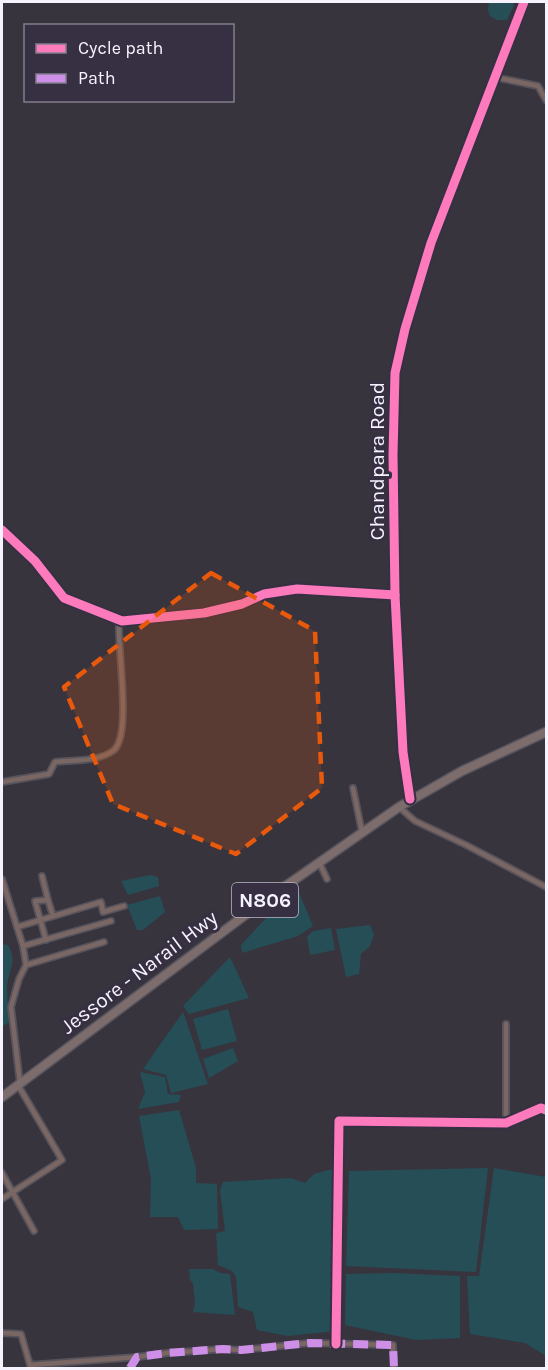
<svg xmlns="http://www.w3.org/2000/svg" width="548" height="1370" viewBox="0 0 548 1370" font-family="Karla,sans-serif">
  <rect width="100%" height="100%" fill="#37343e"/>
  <g fill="#264e57">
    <path d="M 489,2 L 513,2 L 514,5 L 507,20 L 497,20 L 490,16 L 488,10 Z"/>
    <path d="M 150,875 L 158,877 L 159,886 L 128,895 L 121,881 Z"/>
    <path d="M 298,890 L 313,926 L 298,936 L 242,953 L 241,945 L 270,914 L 268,909 L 280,904 Z"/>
    <path d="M 160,896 L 165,912 L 143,930 L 137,930 L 127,905 Z"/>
    <path d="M 370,925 L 374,935 L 370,946 L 361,954 L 359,974 L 346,977 L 336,929 Z"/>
    <path d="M 331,928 L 335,950 L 310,955 L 307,937 L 313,931 Z"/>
    <path d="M 2,944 L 8,945 C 18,962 8,970 7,987 C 7,999 9,1011 9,1022 L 2,1027 Z"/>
    <path d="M 230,957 L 249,998 L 189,1014 L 183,1006 Z"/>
    <path d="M 228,1009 L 237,1041 L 202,1050 L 193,1019 Z"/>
    <path d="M 183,1012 L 208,1084 L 171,1093 L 166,1075 L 143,1069 Z"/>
    <path d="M 233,1048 L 238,1061 L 209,1078 L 203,1059 Z"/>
    <path d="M 140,1072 L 165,1077 L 168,1094 L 181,1095 L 179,1102 L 138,1109 L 145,1092 Z"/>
    <path d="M 179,1110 L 196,1168 L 196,1183 L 217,1184 L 218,1229 L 184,1230 L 178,1217 L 150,1217 L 151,1179 L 139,1116 Z"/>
    <path d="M 336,1168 L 340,1184 L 339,1274 L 336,1331 L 288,1336 L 257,1330 L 253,1312 L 238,1307 L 236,1277 L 232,1271 L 218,1265 L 216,1233 L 225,1231 L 220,1190 L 223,1182 L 291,1178 L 305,1183 L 314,1174 Z"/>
    <path d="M 488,1168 L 476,1272 L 346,1266 L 349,1171 Z"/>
    <path d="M 494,1168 L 546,1177 L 546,1356 L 525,1343 L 470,1334 L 467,1276 L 479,1276 Z"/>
    <path d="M 189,1269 L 213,1269 L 220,1273 L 230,1274 L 235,1315 L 193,1312 L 195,1303 L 193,1283 L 190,1280 Z"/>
    <path d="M 393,1273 L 460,1276 L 460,1338 L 416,1340 L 345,1325 L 346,1274 Z"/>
  </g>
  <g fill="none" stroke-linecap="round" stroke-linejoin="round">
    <g stroke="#56535c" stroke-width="8">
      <g id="minor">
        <path d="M 494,77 L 538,86 L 546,100"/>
        <path d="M 2,530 L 35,561 L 64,598 L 122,621 L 204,613 L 242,604 L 264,594 L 297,589 L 395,595"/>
        <path d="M 2,782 L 49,774 L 55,762 C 73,760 99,762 114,750 C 132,734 117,647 119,620"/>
        <path d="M 353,788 L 362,832"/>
        <path d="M 410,799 L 403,752 L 395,595 L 393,455 L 395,373 L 405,329 L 431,243 L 524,2"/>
        <path d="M 399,807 L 415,821 L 466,845 L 546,887"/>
        <path d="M 319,862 L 327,879"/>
        <path d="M 42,876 L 48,900 L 35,901 L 46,940"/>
        <path d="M 2,879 L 23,946 L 26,965 L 19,979 L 11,1007 L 20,1083"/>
        <path d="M 48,900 L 53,916"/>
        <path d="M 17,927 L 101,902 L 103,912 L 124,906"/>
        <path d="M 23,946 L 111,921"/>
        <path d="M 26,965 L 104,942"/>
        <path d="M 506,1123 L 506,1024"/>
        <path d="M 2,1173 L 34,1231"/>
        <path d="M 2,1199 L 62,1160 L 18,1085"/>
        <path d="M 2,1333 L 21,1334 L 30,1365 L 137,1357"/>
        <path d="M 336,1344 L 339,1121 L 506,1123 L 541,1108 L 546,1110"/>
        <path d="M 130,1368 L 137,1357 L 167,1353 L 223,1349 L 241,1350 L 309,1343 L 393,1345 L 394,1368"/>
      </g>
    </g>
    <g stroke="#56535c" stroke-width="11">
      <path id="trunk" d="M 2,1097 L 264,901 L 399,807 L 462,771 L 546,732"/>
    </g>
    <use href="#minor" stroke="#7a6764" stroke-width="4.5"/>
    <use href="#trunk" stroke="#7c6c6c" stroke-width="8"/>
    <path stroke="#ce8fe9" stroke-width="8" stroke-dasharray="15 8" stroke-linecap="butt" d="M 130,1368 L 137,1357 L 167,1353 L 223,1349 L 241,1350 L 309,1343 L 393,1345 L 394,1368"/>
    <g stroke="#363042" stroke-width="13">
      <g id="cycleway">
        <path d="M 2,530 L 35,561 L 64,598 L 122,621 L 204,613 L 242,604 L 264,594 L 297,589 L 395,595"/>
        <path d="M 410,799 L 403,752 L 395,595 L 393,455 L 395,373 L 405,329 L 431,243 L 524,2"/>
        <path d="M 336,1344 L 339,1121 L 506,1123 L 541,1108 L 546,1110"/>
      </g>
    </g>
    <use href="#cycleway" stroke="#fd7abc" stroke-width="9"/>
  </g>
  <path fill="#e8590c" fill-opacity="0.2" stroke="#e8590c" stroke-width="4.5" stroke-dasharray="12 8" stroke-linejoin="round" d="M 211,573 L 315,631 L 322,788 L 236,854 L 113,804 L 64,687 Z"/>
  <g text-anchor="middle" stroke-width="6" stroke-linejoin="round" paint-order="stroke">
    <rect fill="#363042" stroke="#bcb8c6" stroke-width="1.5" x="232" y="883" width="66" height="34" rx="4.5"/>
    <g font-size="20" font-weight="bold" fill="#f6f2fe">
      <text x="265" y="907">N806</text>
    </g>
    <g font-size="21" fill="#f6f2fe" stroke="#363042">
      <text transform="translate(377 461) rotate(-90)" y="7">Chandpara Road</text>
      <text transform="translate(139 972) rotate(-37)" y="7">Jessore - Narail Hwy</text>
    </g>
  </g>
  <rect width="548" height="1370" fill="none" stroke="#f6f2fe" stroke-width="6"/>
  <rect x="24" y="24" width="210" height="78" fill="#363042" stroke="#837e8d" stroke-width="1.5"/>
  <rect x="36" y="44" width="30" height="9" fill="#fd7abc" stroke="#837e8d" stroke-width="1.5"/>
  <text x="78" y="54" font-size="18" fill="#f6f2fe">Cycle path</text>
  <rect x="36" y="74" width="30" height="9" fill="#ce8fe9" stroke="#837e8d" stroke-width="1.5"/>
  <text x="78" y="84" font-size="18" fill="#f6f2fe">Path</text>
</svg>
